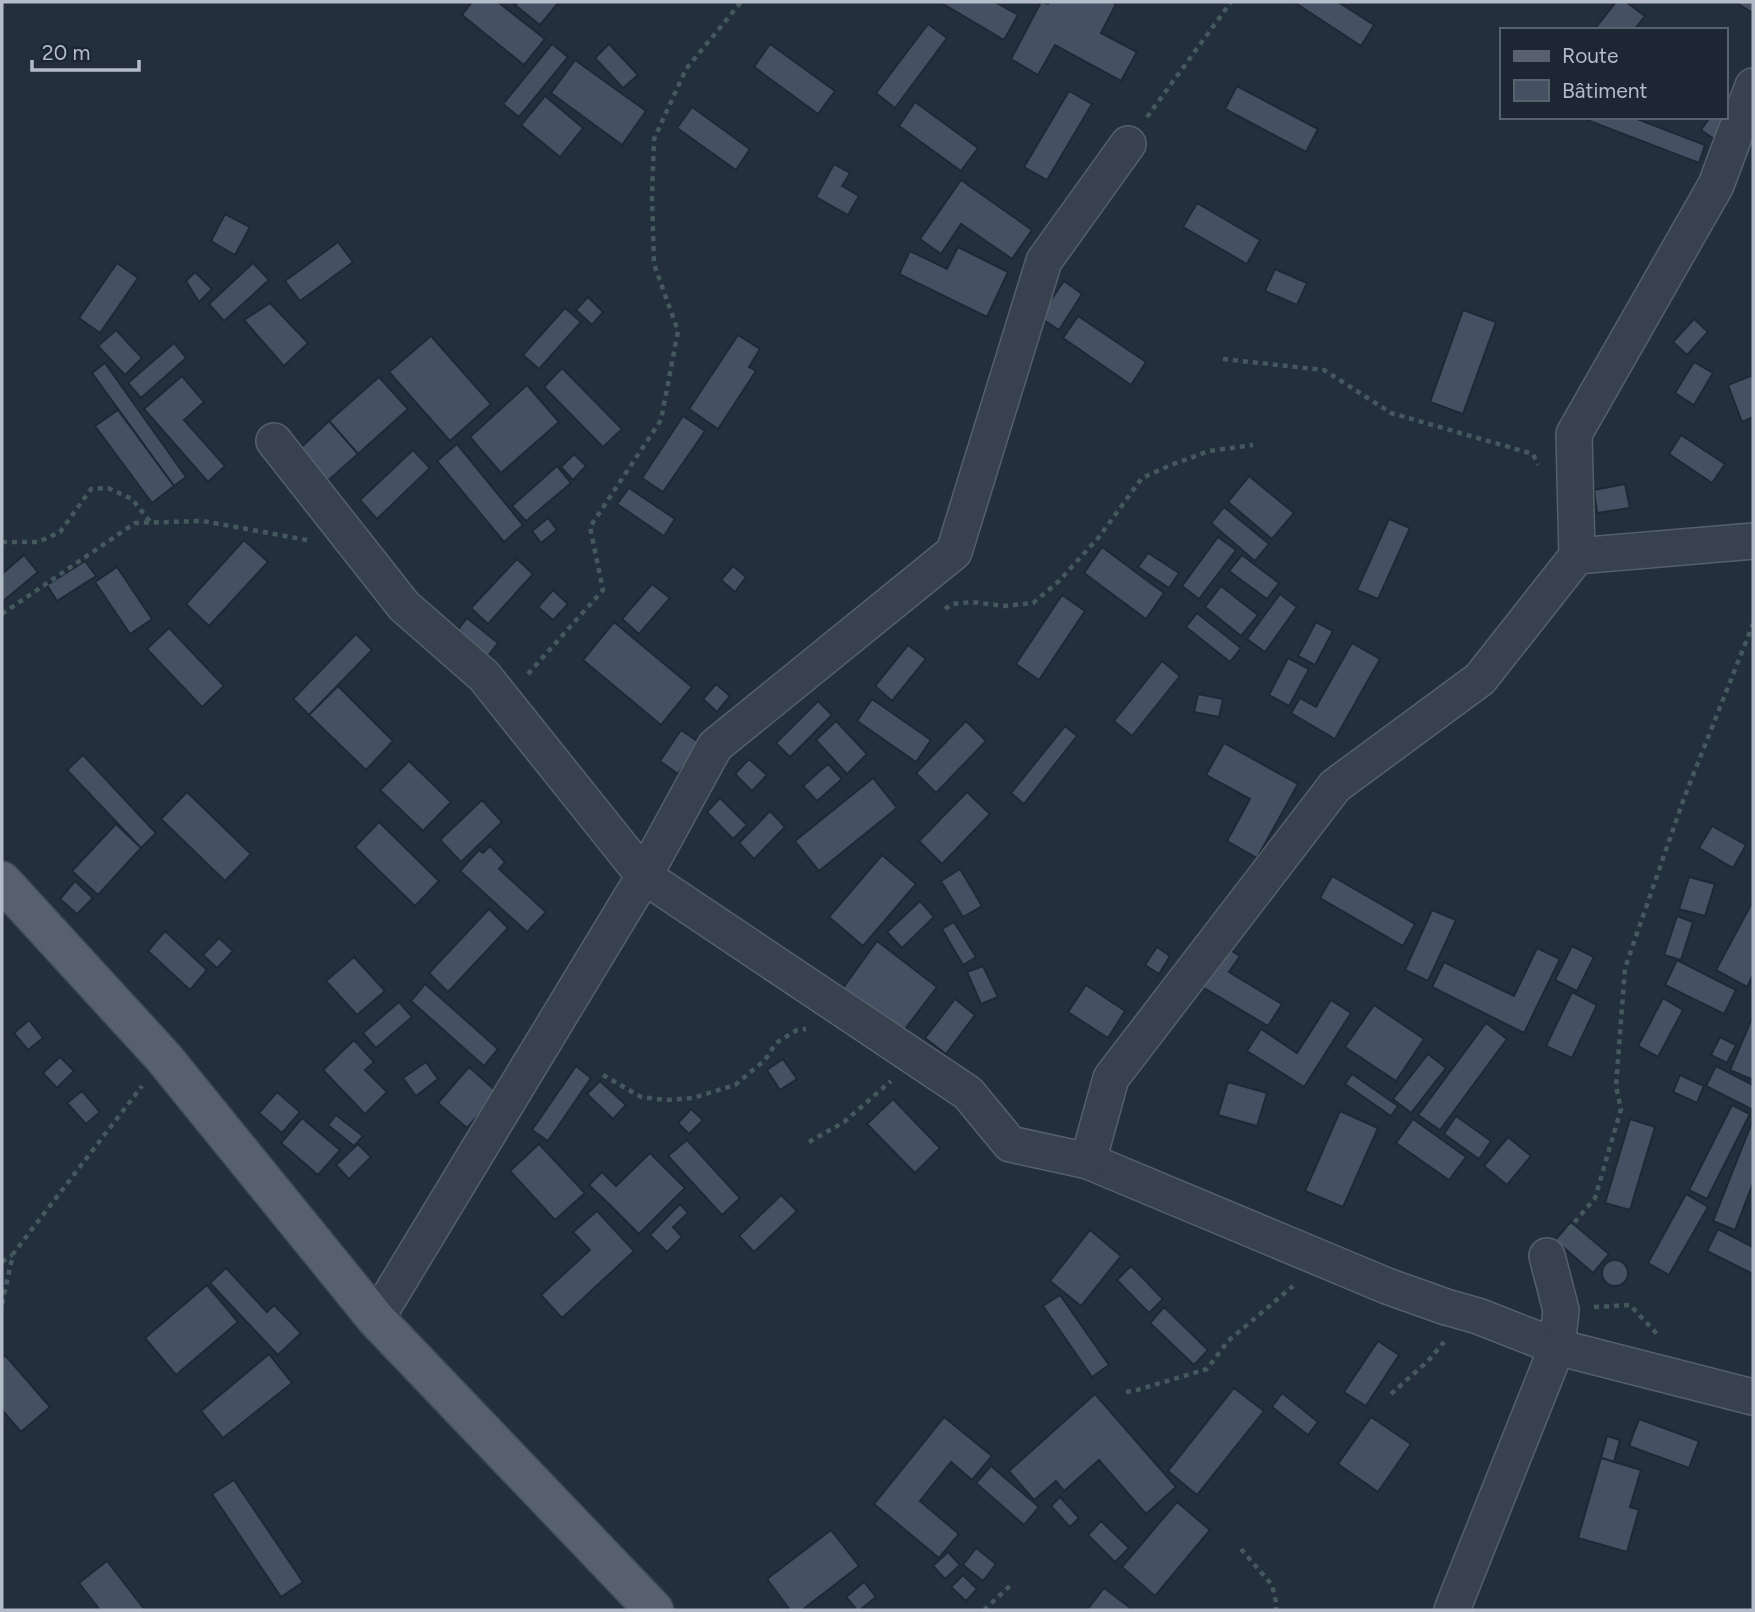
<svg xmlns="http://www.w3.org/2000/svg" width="1755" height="1612" viewBox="0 0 1755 1612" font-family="Figtree,sans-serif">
  <rect width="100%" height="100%" fill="#242f3e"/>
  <g fill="#455162" stroke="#1f2835" stroke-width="2">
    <path d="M 472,2 L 498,2 L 545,39 L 524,65 L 462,15 Z"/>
    <path d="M 518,2 L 559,2 L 540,25 L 515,5 Z"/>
    <path d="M 940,2 L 995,2 L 1018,15 L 1004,40 Z"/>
    <path d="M 1041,2 L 1048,4 L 1050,2 L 1112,2 L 1116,4 L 1101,33 L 1137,52 L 1121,81 L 1055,45 L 1038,75 L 1011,59 Z"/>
    <path d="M 1294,2 L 1338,2 L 1374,25 L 1361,46 Z"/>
    <path d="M 1616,2 L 1626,2 L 1645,16 L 1634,30 L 1594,30 Z"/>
    <path d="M 1735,2 L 1753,2 L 1753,13 Z"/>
    <path d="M 928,24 L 947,38 L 895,108 L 876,93 Z"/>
    <path d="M 552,44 L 568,57 L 519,117 L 503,104 Z"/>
    <path d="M 609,44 L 638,75 L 623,88 L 595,58 Z"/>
    <path d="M 770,44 L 835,91 L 818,114 L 754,67 Z"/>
    <path d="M 575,60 L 646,111 L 622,145 L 551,93 Z"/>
    <path d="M 1237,86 L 1318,129 L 1306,152 L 1225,109 Z"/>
    <path d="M 1069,91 L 1092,104 L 1047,180 L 1024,167 Z"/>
    <path d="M 545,96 L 583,128 L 560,157 L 521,125 Z"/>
    <path d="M 915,102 L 978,148 L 961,171 L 899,126 Z"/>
    <path d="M 692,107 L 750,149 L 736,170 L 677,128 Z"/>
    <path d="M 1588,117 L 1632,117 L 1705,145 L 1699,163 L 1587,120 Z"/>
    <path d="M 1710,117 L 1725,117 L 1720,143 L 1701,130 Z"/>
    <path d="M 834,164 L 850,173 L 842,186 L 859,196 L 848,215 L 816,197 Z"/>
    <path d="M 961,180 L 1032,230 L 1012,259 L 961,224 L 941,254 L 920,239 Z"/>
    <path d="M 1197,203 L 1260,240 L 1247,264 L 1183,227 Z"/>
    <path d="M 225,214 L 250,227 L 235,255 L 211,241 Z"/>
    <path d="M 338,242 L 353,262 L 300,301 L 285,281 Z"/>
    <path d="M 958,247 L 1008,272 L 987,317 L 899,274 L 910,251 L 947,269 Z"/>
    <path d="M 117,263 L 138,278 L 100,333 L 79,318 Z"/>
    <path d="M 253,263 L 269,280 L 224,321 L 209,304 Z"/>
    <path d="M 1275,269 L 1307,283 L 1297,305 L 1265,291 Z"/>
    <path d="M 195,272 L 212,289 L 199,302 L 186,281 Z"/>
    <path d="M 1064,281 L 1082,294 L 1059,330 L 1039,317 Z"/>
    <path d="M 588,297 L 603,312 L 592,325 L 576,310 Z"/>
    <path d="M 270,303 L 308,343 L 284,366 L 244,320 Z"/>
    <path d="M 565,308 L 581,322 L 539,369 L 523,355 Z"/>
    <path d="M 1463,310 L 1496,322 L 1463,414 L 1430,402 Z"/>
    <path d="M 1078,316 L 1146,362 L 1131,385 L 1063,338 Z"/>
    <path d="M 1694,319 L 1708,332 L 1687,355 L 1673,342 Z"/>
    <path d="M 116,330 L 142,358 L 125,375 L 98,346 Z"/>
    <path d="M 738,335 L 760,349 L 749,367 L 756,371 L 718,429 L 689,409 Z"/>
    <path d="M 431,336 L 491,404 L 450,441 L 389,372 Z"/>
    <path d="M 174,343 L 186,358 L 141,398 L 128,383 Z"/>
    <path d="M 1694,362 L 1713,373 L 1694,405 L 1675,393 Z"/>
    <path d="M 105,363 L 186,477 L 174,486 L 92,373 Z"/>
    <path d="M 562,368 L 622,429 L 603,447 L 544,387 Z"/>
    <path d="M 1753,375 L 1753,417 L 1742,422 L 1728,385 Z"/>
    <path d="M 182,376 L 204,402 L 184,420 L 225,466 L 208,482 L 144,409 Z"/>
    <path d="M 379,377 L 408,409 L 358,454 L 329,421 Z"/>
    <path d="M 527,385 L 559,422 L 501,473 L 470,437 Z"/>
    <path d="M 118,410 L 174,486 L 152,503 L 95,426 Z"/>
    <path d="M 683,416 L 705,431 L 663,492 L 642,478 Z"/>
    <path d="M 329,421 L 358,454 L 323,485 L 294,454 Z"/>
    <path d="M 1681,435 L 1725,464 L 1712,483 L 1669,454 Z"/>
    <path d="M 457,444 L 523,525 L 504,542 L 437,461 Z"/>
    <path d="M 413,450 L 430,468 L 377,519 L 360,500 Z"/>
    <path d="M 574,454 L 586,466 L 573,480 L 561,467 Z"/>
    <path d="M 557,466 L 571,483 L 526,521 L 512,506 Z"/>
    <path d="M 1249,476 L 1294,513 L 1272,539 L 1228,502 Z"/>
    <path d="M 1625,484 L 1630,508 L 1597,513 L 1594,490 Z"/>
    <path d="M 629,488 L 675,519 L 664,536 L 617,504 Z"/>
    <path d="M 1224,507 L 1269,544 L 1255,561 L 1211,523 Z"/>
    <path d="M 548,518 L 557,530 L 541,543 L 532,531 Z"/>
    <path d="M 1389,519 L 1410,528 L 1378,599 L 1357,590 Z"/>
    <path d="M 1218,537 L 1236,550 L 1199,599 L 1182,586 Z"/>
    <path d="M 244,540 L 268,562 L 209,626 L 186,604 Z"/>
    <path d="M 1102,547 L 1164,593 L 1146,619 L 1084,573 Z"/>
    <path d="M 1148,553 L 1179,573 L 1169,588 L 1138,567 Z"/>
    <path d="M 24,555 L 38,572 L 2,602 L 2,574 Z"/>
    <path d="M 1242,555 L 1279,583 L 1267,599 L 1229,571 Z"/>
    <path d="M 517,559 L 533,574 L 488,624 L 471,608 Z"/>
    <path d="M 85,561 L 96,576 L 57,601 L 47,585 Z"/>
    <path d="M 733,566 L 746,577 L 735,592 L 721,580 Z"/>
    <path d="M 117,567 L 152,619 L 130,634 L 95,582 Z"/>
    <path d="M 652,584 L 670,598 L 639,634 L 622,619 Z"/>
    <path d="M 1221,586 L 1258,615 L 1241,636 L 1205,607 Z"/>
    <path d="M 553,590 L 568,604 L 553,620 L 538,607 Z"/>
    <path d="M 1280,594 L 1297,607 L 1265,652 L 1247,639 Z"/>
    <path d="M 1062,595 L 1085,611 L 1039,680 L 1016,664 Z"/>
    <path d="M 1197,613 L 1241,648 L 1230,662 L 1186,627 Z"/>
    <path d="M 467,618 L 498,643 L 484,661 L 453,636 Z"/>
    <path d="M 614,622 L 692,687 L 661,725 L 583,660 Z"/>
    <path d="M 1316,622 L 1333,631 L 1315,665 L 1298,656 Z"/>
    <path d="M 169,628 L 224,686 L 202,707 L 147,649 Z"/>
    <path d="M 356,634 L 372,650 L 309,715 L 293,699 Z"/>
    <path d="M 1352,643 L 1380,659 L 1335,739 L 1291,713 L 1300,698 L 1316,707 Z"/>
    <path d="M 908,645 L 926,659 L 892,701 L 875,686 Z"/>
    <path d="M 1288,658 L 1309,669 L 1289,706 L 1269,695 Z"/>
    <path d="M 1162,661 L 1180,676 L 1132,736 L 1114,721 Z"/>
    <path d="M 716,684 L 730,696 L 717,712 L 703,699 Z"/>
    <path d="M 338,686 L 393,741 L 366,770 L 309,715 Z"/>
    <path d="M 1198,694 L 1223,699 L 1219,717 L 1194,712 Z"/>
    <path d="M 872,699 L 931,740 L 916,762 L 857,721 Z"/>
    <path d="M 818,701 L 832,715 L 790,757 L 776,743 Z"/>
    <path d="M 836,721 L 867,754 L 847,774 L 816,740 Z"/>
    <path d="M 966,721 L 986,741 L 936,793 L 916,773 Z"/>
    <path d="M 1065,726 L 1077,736 L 1024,804 L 1011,793 Z"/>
    <path d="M 681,730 L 700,743 L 678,774 L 660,761 Z"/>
    <path d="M 1224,743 L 1298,784 L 1257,858 L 1227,841 L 1250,799 L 1206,775 Z"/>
    <path d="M 83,755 L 156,833 L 141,848 L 67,770 Z"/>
    <path d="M 749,759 L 767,775 L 752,791 L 735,774 Z"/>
    <path d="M 409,761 L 451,802 L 423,831 L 380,790 Z"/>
    <path d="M 828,764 L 842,779 L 817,801 L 803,786 Z"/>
    <path d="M 873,778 L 897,808 L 819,871 L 795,841 Z"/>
    <path d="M 187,792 L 251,854 L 225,881 L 161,819 Z"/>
    <path d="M 967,792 L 990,814 L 942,864 L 919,841 Z"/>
    <path d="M 720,798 L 747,825 L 733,839 L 707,812 Z"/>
    <path d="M 482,800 L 502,822 L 461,862 L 440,840 Z"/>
    <path d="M 770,811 L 785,827 L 754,859 L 739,843 Z"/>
    <path d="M 379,822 L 439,881 L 415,906 L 355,847 Z"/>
    <path d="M 116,824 L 141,848 L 98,895 L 72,871 Z"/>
    <path d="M 1712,826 L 1746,845 L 1733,868 L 1699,848 Z"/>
    <path d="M 490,846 L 505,862 L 499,869 L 546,912 L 527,932 L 460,871 L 479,850 L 483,853 Z"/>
    <path d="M 882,855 L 916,884 L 863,946 L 829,917 Z"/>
    <path d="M 960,869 L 982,906 L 963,917 L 941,881 Z"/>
    <path d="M 1332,876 L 1415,924 L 1403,946 L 1320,898 Z"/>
    <path d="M 1689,877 L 1715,884 L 1705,916 L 1679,909 Z"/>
    <path d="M 75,881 L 93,898 L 77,914 L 60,899 Z"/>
    <path d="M 920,901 L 934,917 L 902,948 L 887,932 Z"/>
    <path d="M 1753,901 L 1753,975 L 1747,987 L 1716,970 Z"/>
    <path d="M 489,909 L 508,928 L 448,992 L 429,973 Z"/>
    <path d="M 1432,910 L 1456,920 L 1428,981 L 1405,970 Z"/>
    <path d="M 1677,916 L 1693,922 L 1681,960 L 1664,955 Z"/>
    <path d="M 954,922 L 976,957 L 963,965 L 942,929 Z"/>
    <path d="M 165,931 L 207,970 L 190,990 L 148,951 Z"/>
    <path d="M 219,938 L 233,951 L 217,968 L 203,955 Z"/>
    <path d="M 877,941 L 937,987 L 902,1033 L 843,988 Z"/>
    <path d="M 1222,945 L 1240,956 L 1229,972 L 1282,1004 L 1268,1026 L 1199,985 Z"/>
    <path d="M 1572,946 L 1594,957 L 1577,991 L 1555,980 Z"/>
    <path d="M 1157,947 L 1170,956 L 1159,974 L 1145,965 Z"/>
    <path d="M 1537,948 L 1560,959 L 1524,1033 L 1432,987 L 1444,962 L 1514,996 Z"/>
    <path d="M 354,957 L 385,991 L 357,1015 L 326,981 Z"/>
    <path d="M 1677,960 L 1736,990 L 1724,1014 L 1665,985 Z"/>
    <path d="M 983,966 L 998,997 L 981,1004 L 967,972 Z"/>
    <path d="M 425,984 L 498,1049 L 484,1066 L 411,1001 Z"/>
    <path d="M 1086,985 L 1125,1011 L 1108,1038 L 1068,1012 Z"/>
    <path d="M 1572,992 L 1597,1005 L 1572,1058 L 1546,1046 Z"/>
    <path d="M 1663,998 L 1683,1010 L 1658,1057 L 1638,1046 Z"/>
    <path d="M 955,999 L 975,1015 L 946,1054 L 925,1038 Z"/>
    <path d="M 1331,1000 L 1351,1013 L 1304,1087 L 1247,1051 L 1261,1029 L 1297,1053 Z"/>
    <path d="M 399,1002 L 412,1017 L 376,1048 L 363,1033 Z"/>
    <path d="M 1374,1005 L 1424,1039 L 1396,1081 L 1345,1047 Z"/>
    <path d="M 1753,1016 L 1753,1080 L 1730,1070 Z"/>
    <path d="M 29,1020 L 43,1038 L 28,1050 L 14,1033 Z"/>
    <path d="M 1486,1023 L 1507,1039 L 1440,1130 L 1418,1115 Z"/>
    <path d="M 1720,1037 L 1736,1045 L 1727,1063 L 1711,1055 Z"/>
    <path d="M 354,1040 L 374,1062 L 365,1070 L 387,1092 L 365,1114 L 323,1070 Z"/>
    <path d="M 1428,1054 L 1446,1068 L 1411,1113 L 1393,1099 Z"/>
    <path d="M 60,1057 L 74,1071 L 57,1088 L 43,1073 Z"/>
    <path d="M 783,1059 L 797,1079 L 780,1090 L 767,1070 Z"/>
    <path d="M 426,1062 L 438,1079 L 416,1096 L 403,1078 Z"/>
    <path d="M 576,1066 L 591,1078 L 548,1141 L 532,1130 Z"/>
    <path d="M 1716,1066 L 1753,1085 L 1753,1110 L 1706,1086 Z"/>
    <path d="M 469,1067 L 498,1093 L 467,1128 L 438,1103 Z"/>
    <path d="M 1352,1074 L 1398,1106 L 1391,1116 L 1345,1084 Z"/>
    <path d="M 1680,1075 L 1704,1086 L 1697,1103 L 1673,1092 Z"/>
    <path d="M 600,1081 L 626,1105 L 613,1119 L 587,1094 Z"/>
    <path d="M 1228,1082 L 1267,1093 L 1257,1126 L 1218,1115 Z"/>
    <path d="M 82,1091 L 100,1112 L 86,1124 L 67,1103 Z"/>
    <path d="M 277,1092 L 300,1112 L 282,1133 L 259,1113 Z"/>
    <path d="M 893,1099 L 940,1148 L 915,1173 L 867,1124 Z"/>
    <path d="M 1732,1105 L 1750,1114 L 1707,1199 L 1689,1190 Z"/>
    <path d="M 691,1109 L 703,1120 L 689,1134 L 678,1123 Z"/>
    <path d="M 1340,1111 L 1378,1128 L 1343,1207 L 1305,1191 Z"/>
    <path d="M 336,1115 L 363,1136 L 354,1146 L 328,1125 Z"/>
    <path d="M 1456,1116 L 1491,1141 L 1479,1159 L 1444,1134 Z"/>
    <path d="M 302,1118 L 340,1150 L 318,1175 L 281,1143 Z"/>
    <path d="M 1413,1119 L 1466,1157 L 1449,1180 L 1396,1143 Z"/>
    <path d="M 1630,1119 L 1655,1127 L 1630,1210 L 1605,1203 Z"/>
    <path d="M 1753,1120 L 1753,1183 L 1735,1230 L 1713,1221 Z"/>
    <path d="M 1508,1137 L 1531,1156 L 1507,1185 L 1484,1166 Z"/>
    <path d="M 687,1140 L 740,1198 L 722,1215 L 668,1156 Z"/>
    <path d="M 358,1144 L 371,1157 L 349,1179 L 336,1165 Z"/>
    <path d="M 539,1144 L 585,1193 L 555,1220 L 510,1171 Z"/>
    <path d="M 650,1153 L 685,1188 L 639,1234 L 610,1205 L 589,1185 L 602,1172 L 616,1186 Z"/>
    <path d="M 1686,1194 L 1708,1207 L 1669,1275 L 1648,1263 Z"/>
    <path d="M 781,1195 L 797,1211 L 754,1252 L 739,1236 Z"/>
    <path d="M 680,1204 L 688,1213 L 673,1227 L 682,1237 L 667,1252 L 650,1235 Z"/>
    <path d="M 597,1211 L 634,1251 L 562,1318 L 541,1295 L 590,1250 L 573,1232 Z"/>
    <path d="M 1571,1222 L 1609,1254 L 1593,1273 L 1555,1240 Z"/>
    <path d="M 1718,1229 L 1753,1247 L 1753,1274 L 1707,1251 Z"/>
    <path d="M 1090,1230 L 1121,1256 L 1081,1306 L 1050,1281 Z"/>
    <circle cx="1615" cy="1273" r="13"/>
    <path d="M 1131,1266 L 1163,1299 L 1149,1313 L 1117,1280 Z"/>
    <path d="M 226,1268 L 267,1312 L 274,1305 L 301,1333 L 278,1355 L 210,1283 Z"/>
    <path d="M 207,1285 L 238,1322 L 176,1375 L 145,1338 Z"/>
    <path d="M 1060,1295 L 1109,1365 L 1092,1377 L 1043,1306 Z"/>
    <path d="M 1164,1307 L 1208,1350 L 1194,1365 L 1150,1323 Z"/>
    <path d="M 1378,1341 L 1399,1355 L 1366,1406 L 1344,1392 Z"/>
    <path d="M 269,1354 L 292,1383 L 223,1438 L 201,1411 Z"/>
    <path d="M 5,1355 L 50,1407 L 21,1432 L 2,1410 L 2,1358 Z"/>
    <path d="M 1234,1388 L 1264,1411 L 1197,1495 L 1168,1471 Z"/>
    <path d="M 1282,1393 L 1318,1422 L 1308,1435 L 1272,1407 Z"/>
    <path d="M 1095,1394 L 1176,1487 L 1146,1514 L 1099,1460 L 1064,1491 L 1056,1481 L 1034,1500 L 1009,1471 Z"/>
    <path d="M 944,1417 L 992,1456 L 972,1480 L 951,1462 L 920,1501 L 959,1534 L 939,1558 L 874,1504 Z"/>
    <path d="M 1371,1417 L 1411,1444 L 1378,1492 L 1338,1464 Z"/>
    <path d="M 1639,1419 L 1699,1441 L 1689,1468 L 1629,1446 Z"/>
    <path d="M 1607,1436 L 1620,1440 L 1614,1462 L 1601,1458 Z"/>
    <path d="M 1601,1458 L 1641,1470 L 1630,1507 L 1639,1510 L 1627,1552 L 1578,1538 Z"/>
    <path d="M 991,1466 L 1039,1507 L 1024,1525 L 976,1483 Z"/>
    <path d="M 234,1480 L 303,1582 L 281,1597 L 212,1494 Z"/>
    <path d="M 1060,1497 L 1079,1518 L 1070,1527 L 1051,1506 Z"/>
    <path d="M 1177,1502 L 1210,1530 L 1155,1596 L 1122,1567 Z"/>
    <path d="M 1101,1521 L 1129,1548 L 1115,1562 L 1088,1535 Z"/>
    <path d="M 831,1530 L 859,1566 L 802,1610 L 790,1610 L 767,1579 Z"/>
    <path d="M 976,1548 L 996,1564 L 983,1581 L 963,1565 Z"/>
    <path d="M 948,1552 L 960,1565 L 945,1579 L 933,1566 Z"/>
    <path d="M 107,1561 L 145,1610 L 100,1610 L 79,1583 Z"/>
    <path d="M 963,1575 L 977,1589 L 966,1601 L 951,1587 Z"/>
    <path d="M 864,1582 L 876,1597 L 860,1610 L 857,1610 L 846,1597 Z"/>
    <path d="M 1104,1588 L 1133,1610 L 1087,1610 Z"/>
  </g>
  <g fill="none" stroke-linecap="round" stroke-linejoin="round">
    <g stroke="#565f6c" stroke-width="38">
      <g id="minor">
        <path d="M 274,441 L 404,606 L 484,676 L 644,876 L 968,1093 L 1010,1144 L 1088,1161 L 1387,1286 L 1446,1307 L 1478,1316 L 1557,1347 L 1561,1310 L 1547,1256"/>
        <path d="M 1577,556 L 1574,434 L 1716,185 L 1753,86"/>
        <path d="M 1088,1161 L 1111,1078 L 1335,786 L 1480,679 L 1577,556 L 1753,541"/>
        <path d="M 376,1319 L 644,876 L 715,746 L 954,552 L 1044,261 L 1128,144"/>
        <path d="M 1452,1610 L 1557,1347 L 1753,1397"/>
      </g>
    </g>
    <g stroke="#414a57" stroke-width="41">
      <path id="major" d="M 2,881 L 164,1058 L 376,1319 L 654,1610"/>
    </g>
    <g stroke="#44595c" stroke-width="4.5" stroke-dasharray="5 5" stroke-linecap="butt">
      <path d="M 1147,117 L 1231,2"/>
      <path d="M 1223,359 L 1324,370 L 1391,413 L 1533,454 L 1538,465"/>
      <path d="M 2,542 L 38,542 L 60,532 L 91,489 L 108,488 L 132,499 L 151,523"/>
      <path d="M 945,609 L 952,604 L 972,602 L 1005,606 L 1033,603 L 1058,582 L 1099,537 L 1142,478 L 1171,465 L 1209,451 L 1253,445"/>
      <path d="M 2,614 L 135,523 L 203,521 L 307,540"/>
      <path d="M 528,674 L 603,590 L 590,527 L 661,420 L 678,331 L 654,264 L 652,196 L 654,139 L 686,69 L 741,2"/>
      <path d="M 603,1075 L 641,1097 L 666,1100 L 693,1098 L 735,1085 L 765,1060 L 776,1043 L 797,1030 L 806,1029"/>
      <path d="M 809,1142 L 844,1122 L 891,1081"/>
      <path d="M 1568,1230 L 1595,1198 L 1621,1109 L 1616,1086 L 1625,968 L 1684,798 L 1753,624"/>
      <path d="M 2,1262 L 12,1255"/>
      <path d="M 2,1304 L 13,1254 L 142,1086"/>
      <path d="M 1594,1307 L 1630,1305 L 1659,1336"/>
      <path d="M 1126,1392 L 1137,1390 L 1207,1369 L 1228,1341 L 1293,1286"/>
      <path d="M 1391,1394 L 1428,1361 L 1444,1342"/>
      <path d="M 1241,1549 L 1272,1585 L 1276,1602 L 1276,1610"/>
      <path d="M 984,1610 L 1012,1584"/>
    </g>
    <use href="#minor" stroke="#38414e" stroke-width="35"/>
    <use href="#major" stroke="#56606e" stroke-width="38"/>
  </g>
  <rect width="1755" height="1612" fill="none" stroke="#b4bcc9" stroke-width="7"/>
  <rect x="1500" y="28" width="228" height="91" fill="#1d2633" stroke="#59626f" stroke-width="2"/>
  <rect x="1514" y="51" width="35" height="10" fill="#56606e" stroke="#59626f" stroke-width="2"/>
  <text x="1562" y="63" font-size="21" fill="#b4bcc9">Route</text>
  <rect x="1514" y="80" width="35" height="21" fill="#455162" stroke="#59626f" stroke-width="2"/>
  <text x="1562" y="98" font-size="21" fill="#b4bcc9">Bâtiment</text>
  <path d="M32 60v10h107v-10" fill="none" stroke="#b4bcc9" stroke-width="3.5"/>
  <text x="42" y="60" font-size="21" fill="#b4bcc9" stroke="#1d2633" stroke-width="5" paint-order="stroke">20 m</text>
</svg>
